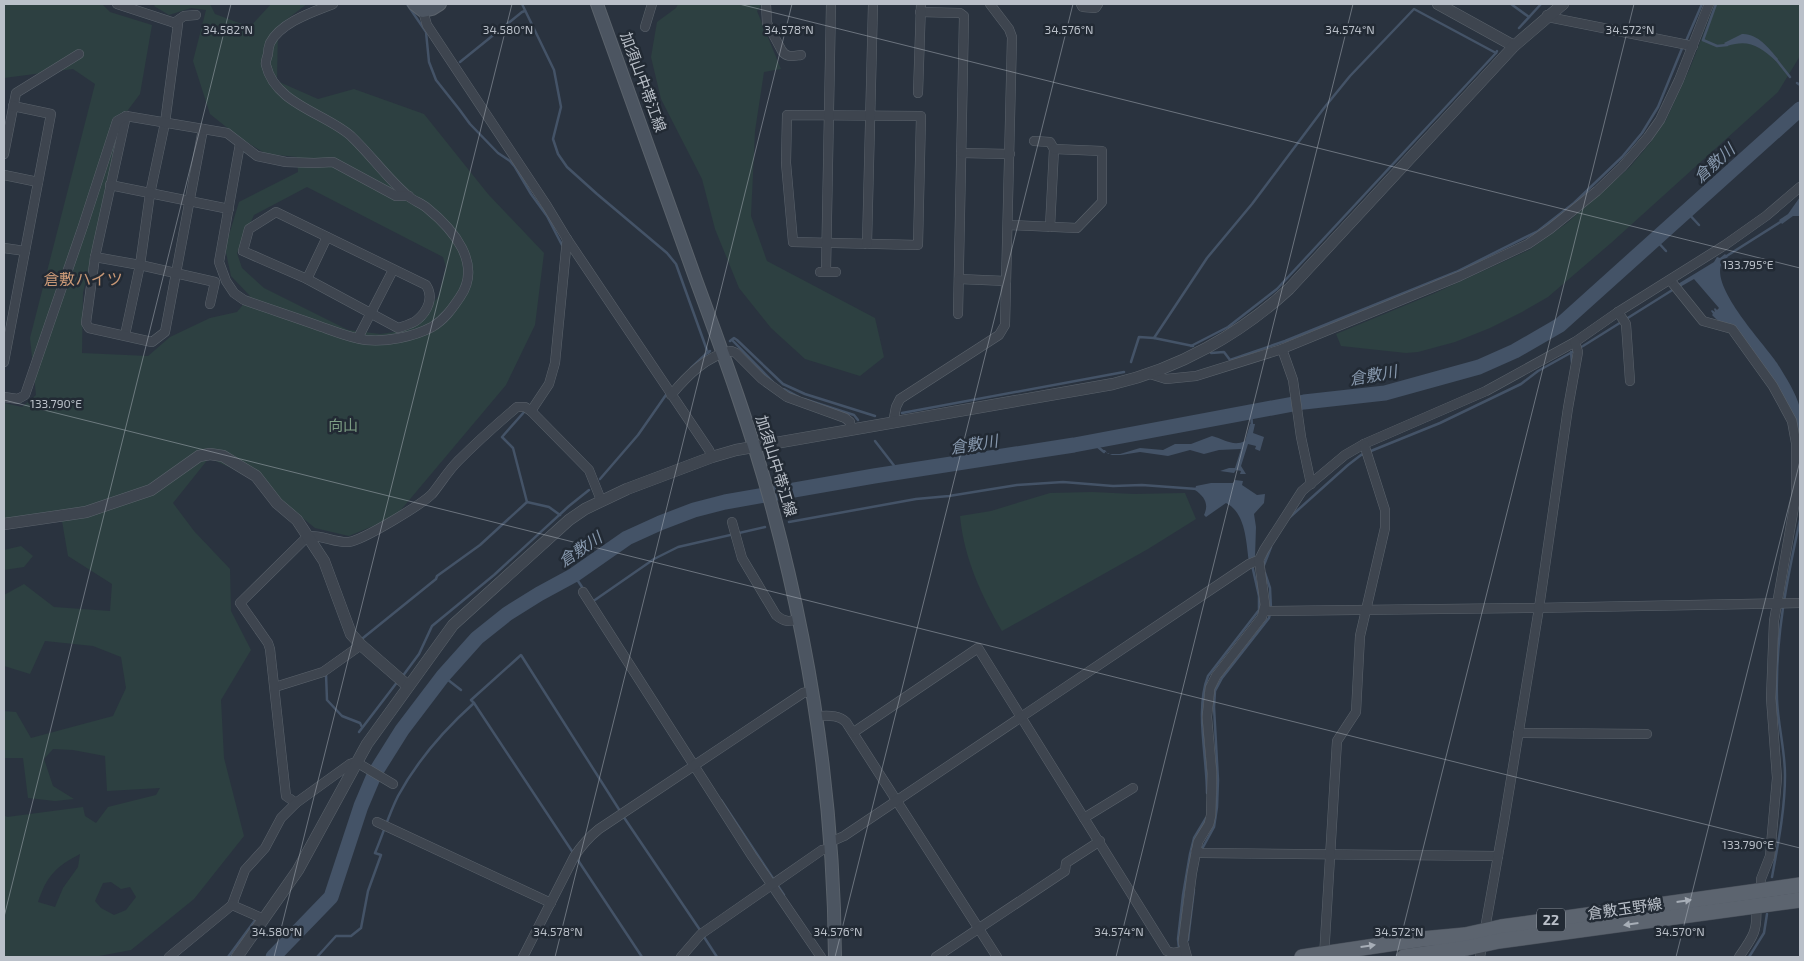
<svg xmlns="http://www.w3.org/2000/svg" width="1804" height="961" viewBox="0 0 1804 961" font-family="'Exo 2','Noto Sans JP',sans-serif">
  <rect width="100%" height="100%" fill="#2a333f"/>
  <g fill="#2d4041" fill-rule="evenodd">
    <path d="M 4,4 L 102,4 L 110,12 L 152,25 L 140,94 L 128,110 L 121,126 L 83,293 L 82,353 L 148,356 L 170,337 L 210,318 L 237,312 L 250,296 L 231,276 L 225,248 L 239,202 L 298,172 L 297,157 L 266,154 L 240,138 L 210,114 L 193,61 L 206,10 L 191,8 L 169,15 L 154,6 L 156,4 L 210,4 L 215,14 L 250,27 L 271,4 L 307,4 L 278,26 L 277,81 L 318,99 L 354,89 L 424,114 L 488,194 L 544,253 L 535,325 L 506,385 L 395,517 L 349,536 L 315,528 L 253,478 L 209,458 L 173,503 L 194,531 L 230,569 L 231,611 L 251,650 L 221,700 L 224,758 L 244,836 L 194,899 L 131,950 L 94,957 L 4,957 L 4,815 L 7,817 L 83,807 L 85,816 L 96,823 L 108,807 L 156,795 L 160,788 L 107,791 L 105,756 L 73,750 L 53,749 L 44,759 L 53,786 L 74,799 L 55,801 L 28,798 L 23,758 L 4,758 L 4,711 L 16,712 L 31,738 L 113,716 L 126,688 L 121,657 L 93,646 L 45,641 L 30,674 L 4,666 L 4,595 L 24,584 L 54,607 L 110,611 L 112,584 L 68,556 L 62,521 L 4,522 L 4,403 L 22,407 L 36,395 L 30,338 L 95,84 L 73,69 L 4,78 ZM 307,187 L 443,257 L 446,267 L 438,297 L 421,318 L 402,331 L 380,334 L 348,330 L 264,288 L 242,268 L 237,253 L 254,215 ZM 80,854 L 78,867 L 63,888 L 55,907 L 38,902 C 47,876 55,867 80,854 ZM 111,882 L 121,889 L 130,887 L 136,897 L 126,910 L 114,915 L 101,908 L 95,901 L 103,883 Z"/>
    <path d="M 678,4 L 762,4 L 757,11 L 781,69 L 764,72 L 755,131 L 751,216 L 767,261 L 875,318 L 884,357 L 860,376 L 805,359 L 771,328 L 739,288 L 715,229 L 702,179 L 661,99 L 651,57 L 657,22 L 676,8 Z"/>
    <path d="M 1715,4 L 1800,4 L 1800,56 L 1778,92 L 1611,243 L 1548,297 L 1522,312 L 1490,328 L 1455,342 L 1418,352 L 1406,353 L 1341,346 L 1336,334 L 1435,293 L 1529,250 L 1567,223 L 1629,168 L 1650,143 L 1666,120 L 1690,68 Z"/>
    <path d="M 1092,492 L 1134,494 L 1185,493 L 1196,519 L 1148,549 L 1002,631 C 981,595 964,558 960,516 L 991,511 L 1050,493 Z"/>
    <path d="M 21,546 L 33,556 L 24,567 L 4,570 L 4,550 Z"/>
  </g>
  <g fill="#445367">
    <path d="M 1742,34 C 1757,33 1769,48 1778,59 L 1776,61 C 1759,46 1749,39 1727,46 L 1724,43 Z"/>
    <path d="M 1800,197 L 1800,216 L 1793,216 L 1782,224 L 1779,220 L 1788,214 Z"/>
    <path d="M 1725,254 L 1728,257 C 1697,275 1766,345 1777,363 C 1785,376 1796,393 1800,408 C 1802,415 1800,424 1800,431 L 1798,431 C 1782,399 1767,365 1742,338 C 1734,329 1721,325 1712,315 L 1713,314 L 1711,311 L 1712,310 L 1715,312 L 1714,309 L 1715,308 L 1717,310 L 1719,308 L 1694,279 L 1680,287 L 1678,284 L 1714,262 L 1717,257 L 1720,258 Z"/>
    <path d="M 1250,424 L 1255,424 L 1253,433 L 1264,437 L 1260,451 L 1255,449 L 1256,446 L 1248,444 L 1241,466 L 1246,474 L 1240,474 L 1241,471 L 1236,470 L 1234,473 L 1220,471 L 1229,468 L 1235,468 L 1241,449 L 1219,450 L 1204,454 L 1190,450 L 1168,456 L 1140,452 L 1121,455 L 1112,455 L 1101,450 L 1105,450 L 1108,454 L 1120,454 L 1140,448 L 1163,450 L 1175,444 L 1191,444 L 1212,436 C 1224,439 1233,447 1245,441 Z"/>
    <path d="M 1235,480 L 1243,481 L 1242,485 L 1257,495 L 1265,494 L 1264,503 L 1254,514 L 1256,527 L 1255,557 L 1249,562 C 1246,542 1246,513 1226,503 L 1206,517 L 1204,515 C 1209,504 1205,497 1195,490 L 1196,486 L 1211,483 L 1233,483 Z"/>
  </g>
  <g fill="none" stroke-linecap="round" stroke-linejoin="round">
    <g stroke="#445367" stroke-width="2.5">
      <path d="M 407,4 L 426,32 L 429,62 L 436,80 L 459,109 L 470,124 L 498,153 L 510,161 L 515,167 L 531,194 L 547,216 L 562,245"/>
      <path d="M 522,4 L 554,70 L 561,107 L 553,139 L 558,154 L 567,167 L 597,194 L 667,253 L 676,264 L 708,353 L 710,351"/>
      <path d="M 1511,4 L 1529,17"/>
      <path d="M 1519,28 L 1541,4"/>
      <path d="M 1703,40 L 1717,46 L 1727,45"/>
      <path d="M 1703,40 L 1716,4"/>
      <path d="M 1686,41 L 1702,4"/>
      <path d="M 1775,58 L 1790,77"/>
      <path d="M 460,62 L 522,12 L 525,11"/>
      <path d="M 1797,83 L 1800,85"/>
      <path d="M 1686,211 L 1699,225"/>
      <path d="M 1655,239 L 1666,251"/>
      <path d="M 1725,257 L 1782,221"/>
      <path d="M 1154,338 L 1207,258 L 1252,204 L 1324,108 L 1350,76 L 1414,9 L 1496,53 L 1497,51"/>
      <path d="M 732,340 L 773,382"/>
      <path d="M 730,341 L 734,338 L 737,340 L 783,384 L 805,394 L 875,416"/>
      <path d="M 1191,346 L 1228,327 L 1277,289 L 1496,53"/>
      <path d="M 1571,352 L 1572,363"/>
      <path d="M 1211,353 L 1224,352 L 1230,360 L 1285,341 L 1456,272 L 1538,231 L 1574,203 L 1622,157 L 1642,133 L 1658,107 L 1683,46"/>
      <path d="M 1131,362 L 1139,337 L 1154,338 L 1193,346"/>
      <path d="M 691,368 L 707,353"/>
      <path d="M 784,389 L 799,397"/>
      <path d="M 804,399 L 854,415 L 858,420"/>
      <path d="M 525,411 L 502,437 L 513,448 L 527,502"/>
      <path d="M 1251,412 L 1252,426"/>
      <path d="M 902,413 L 1124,372"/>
      <path d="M 875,441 L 899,472"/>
      <path d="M 1092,442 L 1104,452"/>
      <path d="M 600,479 L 638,435 L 668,392"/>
      <path d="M 1290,517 L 1348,465 L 1361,455 L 1440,423 L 1521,384 L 1538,371 L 1583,346 L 1674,289"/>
      <path d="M 789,522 L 916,499 L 949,496 L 1017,485 L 1063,482 L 1113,486 L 1142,485 L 1197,489"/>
      <path d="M 1264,565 L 1271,547"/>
      <path d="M 1265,573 L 1270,588 L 1271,609"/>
      <path d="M 574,575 L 584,590"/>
      <path d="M 592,602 L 654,559 L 678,547 L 765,527"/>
      <path d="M 363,638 L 436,579 L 437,576 L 480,545 L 527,502 L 549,507 L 560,515"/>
      <path d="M 326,674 L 327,700 L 342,716 L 360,723 L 362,727"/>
      <path d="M 443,676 L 461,690"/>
      <path d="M 402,677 L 419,654 L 432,626 L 494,575 L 569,506 L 589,490"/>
      <path d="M 474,703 L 642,957"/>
      <path d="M 359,732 L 398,681"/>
      <path d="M 1207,793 C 1207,757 1195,709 1208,676 L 1259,610 L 1259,596 L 1252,565"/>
      <path d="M 721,800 L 784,895"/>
      <path d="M 623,816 L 700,930"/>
      <path d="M 1202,849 L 1214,827 L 1217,807 L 1218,780 L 1214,707 L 1215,691 L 1222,678 L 1269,618 L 1270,614"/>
      <path d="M 1772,877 C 1778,844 1785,810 1785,775 C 1785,750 1778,725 1777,700 C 1775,638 1787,579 1800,520"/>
      <path d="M 704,937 L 717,957"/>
      <path d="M 1188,940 L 1194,889"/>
      <path d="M 228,957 L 256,919"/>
      <path d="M 317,957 L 336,936 L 351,936 L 361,928 L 368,891 L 381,855 L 375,853 C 383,834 389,814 398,796 C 417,761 445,729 474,703 L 471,700 L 521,655 L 620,811"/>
      <path d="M 1180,957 L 1178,939 L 1183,895 L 1190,854 L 1194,838 L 1206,818"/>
      <path d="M 1749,957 L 1764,933 L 1767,914"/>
    </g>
    <path stroke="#445367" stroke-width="15" d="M 273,957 L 331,897 L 361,806 L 375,773 L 402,730 L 443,676 L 477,638 L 507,614 L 539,594 L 574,575 L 627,538 L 660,523 L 694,510 L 725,502 L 874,476 L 1074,445 L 1304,402 L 1385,393 L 1479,367 L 1515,351 L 1560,325 L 1800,109"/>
    <g stroke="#5b636c" stroke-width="10">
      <g id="minor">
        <path d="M 117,4 L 178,24 L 165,123 L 150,194 L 140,265 L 125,335"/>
        <path d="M 766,4 L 767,23 L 782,51 C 787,58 793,56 801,55"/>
        <path d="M 423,11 L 427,25 L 547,206 L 567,239 L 709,450 L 712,457"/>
        <path d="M 920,12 L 960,13 L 964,16 L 958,314"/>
        <path d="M 1547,15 L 1553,18 L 1693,46"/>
        <path d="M 174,23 L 184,16 L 196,15"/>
        <path d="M 645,27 L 652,4"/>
        <path d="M 918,93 L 921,4"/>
        <path d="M 787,115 L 921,116 L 918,245 L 793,242 L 786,163 Z"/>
        <path d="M 126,116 L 95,257 L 86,323 L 89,328 L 152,342 L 165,332 L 203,129"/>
        <path d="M 1034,141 L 1050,142 L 1054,149 L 1050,227"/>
        <path d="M 240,144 L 219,262 L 226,281 L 234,293 L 244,300 C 269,309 294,317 319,326 C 334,331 350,338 366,340 C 386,342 413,337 432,327 C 444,320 452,309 460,297 C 483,264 453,229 427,208 C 421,203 414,201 408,196 C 387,178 371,155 351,136 C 325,113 275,104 266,65 C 265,62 267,58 268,54 C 268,51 269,46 270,43 C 281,22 313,12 333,4"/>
        <path d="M 961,153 L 1010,154"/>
        <path d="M 4,154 L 16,93 L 79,54"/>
        <path d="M 4,175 L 38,182"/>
        <path d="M 110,185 L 229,209"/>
        <path d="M 276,212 L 426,285 C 434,297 428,311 417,320 C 412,324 404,326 398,328 L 307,279 L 243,251 L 249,229 Z"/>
        <path d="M 1008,225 L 1077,228 L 1102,202 L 1102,151 L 1054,149"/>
        <path d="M 867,244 L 873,4"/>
        <path d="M 4,248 L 25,251"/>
        <path d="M 95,257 L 140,265 L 215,282 L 210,304"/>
        <path d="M 826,271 L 831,4"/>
        <path d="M 820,272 L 836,272"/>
        <path d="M 307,279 L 327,237"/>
        <path d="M 959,279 L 1006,281"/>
        <path d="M 1670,280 L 1703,321 L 1732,329 L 1773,386 L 1792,421 L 1796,443 L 1796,496 L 1774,621 L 1771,698 L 1777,778 L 1770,856 L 1761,879 L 1761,890"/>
        <path d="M 1618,312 L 1626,324 L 1630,381"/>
        <path d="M 358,338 L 393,270"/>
        <path d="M 1282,349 L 1293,380 L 1301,437 L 1311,484"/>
        <path d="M 4,362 L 51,114 L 13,106"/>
        <path d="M 1150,374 L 1166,379 L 1196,376 L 1282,349 L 1460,276 L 1528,244 L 1550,229 L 1597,191 L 1622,167 L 1648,137 L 1660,120 L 1679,80 L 1709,4"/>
        <path d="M 671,395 C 687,376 706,356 731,351 L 736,353 L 762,379 L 787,397 L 845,418 L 850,422 L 851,430"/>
        <path d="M 4,397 L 18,399 L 25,395 L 83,226 L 117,121 L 126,116 L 227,133 L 257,156 L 286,162 L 314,163 L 333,162 L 396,196 L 409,196"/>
        <path d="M 531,411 L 549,384 L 555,363 L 567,239"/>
        <path d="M 893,423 L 896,407 L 900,399 L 999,335 L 1005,325 L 1012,37 L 1009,29 L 990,4"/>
        <path d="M 732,522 L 742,558 L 776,615 C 784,622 789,622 799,619"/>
        <path d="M 583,592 L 752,856 L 821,957"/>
        <path d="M 1265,611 L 1533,608 L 1800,603"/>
        <path d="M 275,687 L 323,672 L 361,645"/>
        <path d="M 816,716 C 827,716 838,714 846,722 L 997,957"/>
        <path d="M 854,732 L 978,648 L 1167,951 L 1173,953 L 1184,951"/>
        <path d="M 1518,733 L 1647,734"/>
        <path d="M 296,803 L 286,796 L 270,649 L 268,643 L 240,603 L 308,536 C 323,535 335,543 349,542 C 363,540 421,505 432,494 C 441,483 448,471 458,461 C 477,442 497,424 517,407 L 525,407 L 531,411 L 589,470 L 601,500"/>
        <path d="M 1084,818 L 1133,788"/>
        <path d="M 377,822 L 551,903"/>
        <path d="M 830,840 L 835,840 L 844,836 L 1249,564 L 1259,560"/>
        <path d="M 1196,851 L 1202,853 L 1498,856"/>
        <path d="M 232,905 L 245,870 L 265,848 L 281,818 L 296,803 L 350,764 L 356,762 L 393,784"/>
        <path d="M 169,957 L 232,905 L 264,919"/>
        <path d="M 523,957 L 574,857 C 581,846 589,837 599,829 L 803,693 L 812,691"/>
        <path d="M 681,957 L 701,934 L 822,850 L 830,849"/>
        <path d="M 936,957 L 1065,871 L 1066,863 L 1100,841"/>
        <path d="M 1187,957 L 1183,942 L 1192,873 L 1198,842 L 1209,824 L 1211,815 L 1212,773 L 1207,717 L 1210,688 L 1216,676 L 1262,617 L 1265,605 L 1259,560 L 1264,550 L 1302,491 L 1345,455 L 1364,444 L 1486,391 L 1575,342 L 1618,312 L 1725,245 L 1766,216 L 1800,187"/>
        <path d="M 1324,957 L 1337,741 L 1356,712 L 1360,636 L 1385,528 L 1385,510 L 1364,444"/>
        <path d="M 1480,957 L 1504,822 L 1539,608 L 1568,408 L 1578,352 L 1575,342"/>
        <path d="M 1739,957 C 1753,937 1758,931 1756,906"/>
      </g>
    </g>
    <g stroke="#5b636c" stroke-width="12">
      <g id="tertiary">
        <path d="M 1082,4 L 1083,6 L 1095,7 L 1097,4"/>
        <path d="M 1438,4 L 1514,46"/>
        <path d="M 4,524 L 86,512 L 151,490 L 199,456 L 210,454 L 223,456 L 256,476 L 277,503 L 297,520 L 324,561 L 351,634 L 361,645 L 408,686"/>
        <path d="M 237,957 L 298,870 L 367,744 L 453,625 L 569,520 L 585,509 L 627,489 L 712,457 L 736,450 L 1113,384 C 1178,369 1240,334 1289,289 L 1514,46 L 1563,4"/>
      </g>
    </g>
    <g stroke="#5b636c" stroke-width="14">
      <g id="secondary">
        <path d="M 414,4 L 423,11 L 432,9 L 440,4"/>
        <path d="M 597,4 C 630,96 663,188 696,280 C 724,356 752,432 773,511 C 812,656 834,806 835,957"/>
      </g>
    </g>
    <g stroke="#474e58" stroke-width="16">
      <g id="primary">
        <path d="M 1302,957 L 1422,939 L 1465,935 L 1501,927 L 1800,885"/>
        <path d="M 1404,957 L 1467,948 L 1499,941 L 1800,900"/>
      </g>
    </g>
    <use href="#minor" stroke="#3e454f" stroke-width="9"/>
    <use href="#tertiary" stroke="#3e454f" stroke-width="11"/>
    <use href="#secondary" stroke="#4c5561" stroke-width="12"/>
    <use href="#primary" stroke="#5c646f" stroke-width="15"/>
  </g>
  <defs><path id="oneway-solid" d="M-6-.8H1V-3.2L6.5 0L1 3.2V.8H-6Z" transform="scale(1.25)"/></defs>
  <g fill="#a7aeb7">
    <use href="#oneway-solid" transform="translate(1684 901) rotate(-8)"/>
    <use href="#oneway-solid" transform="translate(1631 924) rotate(172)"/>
    <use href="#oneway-solid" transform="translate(1368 946) rotate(-8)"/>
  </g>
  <path fill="none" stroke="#bac0c9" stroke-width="1" stroke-opacity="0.45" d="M 739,4 L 1800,268M 4,400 L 1800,848M 4,917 L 231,4M 274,957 L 512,4M 555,957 L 792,4M 835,957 L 1073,4M 1116,957 L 1353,4M 1396,957 L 1634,4M 1676,957 L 1800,461"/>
  <g text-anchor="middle" stroke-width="5" stroke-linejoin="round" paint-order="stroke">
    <rect fill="#222a34" stroke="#8c939c" stroke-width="1" x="1537" y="908.5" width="28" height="23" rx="4"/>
    <g font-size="14" font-weight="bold" fill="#bac0c9">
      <text x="1551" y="925">22</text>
    </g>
    <g font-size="15" fill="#bac0c9" stroke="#222a34">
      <text transform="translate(643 82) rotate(70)" y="5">加須山中帯江線</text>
      <text transform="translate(776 466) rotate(73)" y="5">加須山中帯江線</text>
      <text transform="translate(1625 909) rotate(-8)" y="5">倉敷玉野線</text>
    </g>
    <g font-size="15" fill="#7c9c83" stroke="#222a34">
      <text x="343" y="431">向山</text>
    </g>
    <g font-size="16" font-style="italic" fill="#8697ac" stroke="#222a34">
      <text transform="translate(1714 163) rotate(-42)" y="6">倉敷川</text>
      <text transform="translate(1373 375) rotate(-10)" y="6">倉敷川</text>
      <text transform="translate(974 444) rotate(-9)" y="6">倉敷川</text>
      <text transform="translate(580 549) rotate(-34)" y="6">倉敷川</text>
    </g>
    <g font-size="16" fill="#c99876" stroke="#222a34">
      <text x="83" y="285">倉敷ハイツ</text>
    </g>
  </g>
  <g font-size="12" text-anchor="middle" fill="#bac0c9" stroke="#222a34" stroke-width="5" stroke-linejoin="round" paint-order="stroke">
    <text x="228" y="34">34.582°N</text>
    <text x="508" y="34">34.580°N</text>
    <text x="789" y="34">34.578°N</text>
    <text x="1069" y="34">34.576°N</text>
    <text x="1350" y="34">34.574°N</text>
    <text x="1630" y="34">34.572°N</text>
    <text x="1748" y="269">133.795°E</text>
    <text x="56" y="408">133.790°E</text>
    <text x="1748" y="849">133.790°E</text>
    <text x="277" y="936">34.580°N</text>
    <text x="558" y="936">34.578°N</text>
    <text x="838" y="936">34.576°N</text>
    <text x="1119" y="936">34.574°N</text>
    <text x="1399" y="936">34.572°N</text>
    <text x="1680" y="936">34.570°N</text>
  </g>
  <rect width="1804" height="961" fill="none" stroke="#bac0c9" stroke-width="10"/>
</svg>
